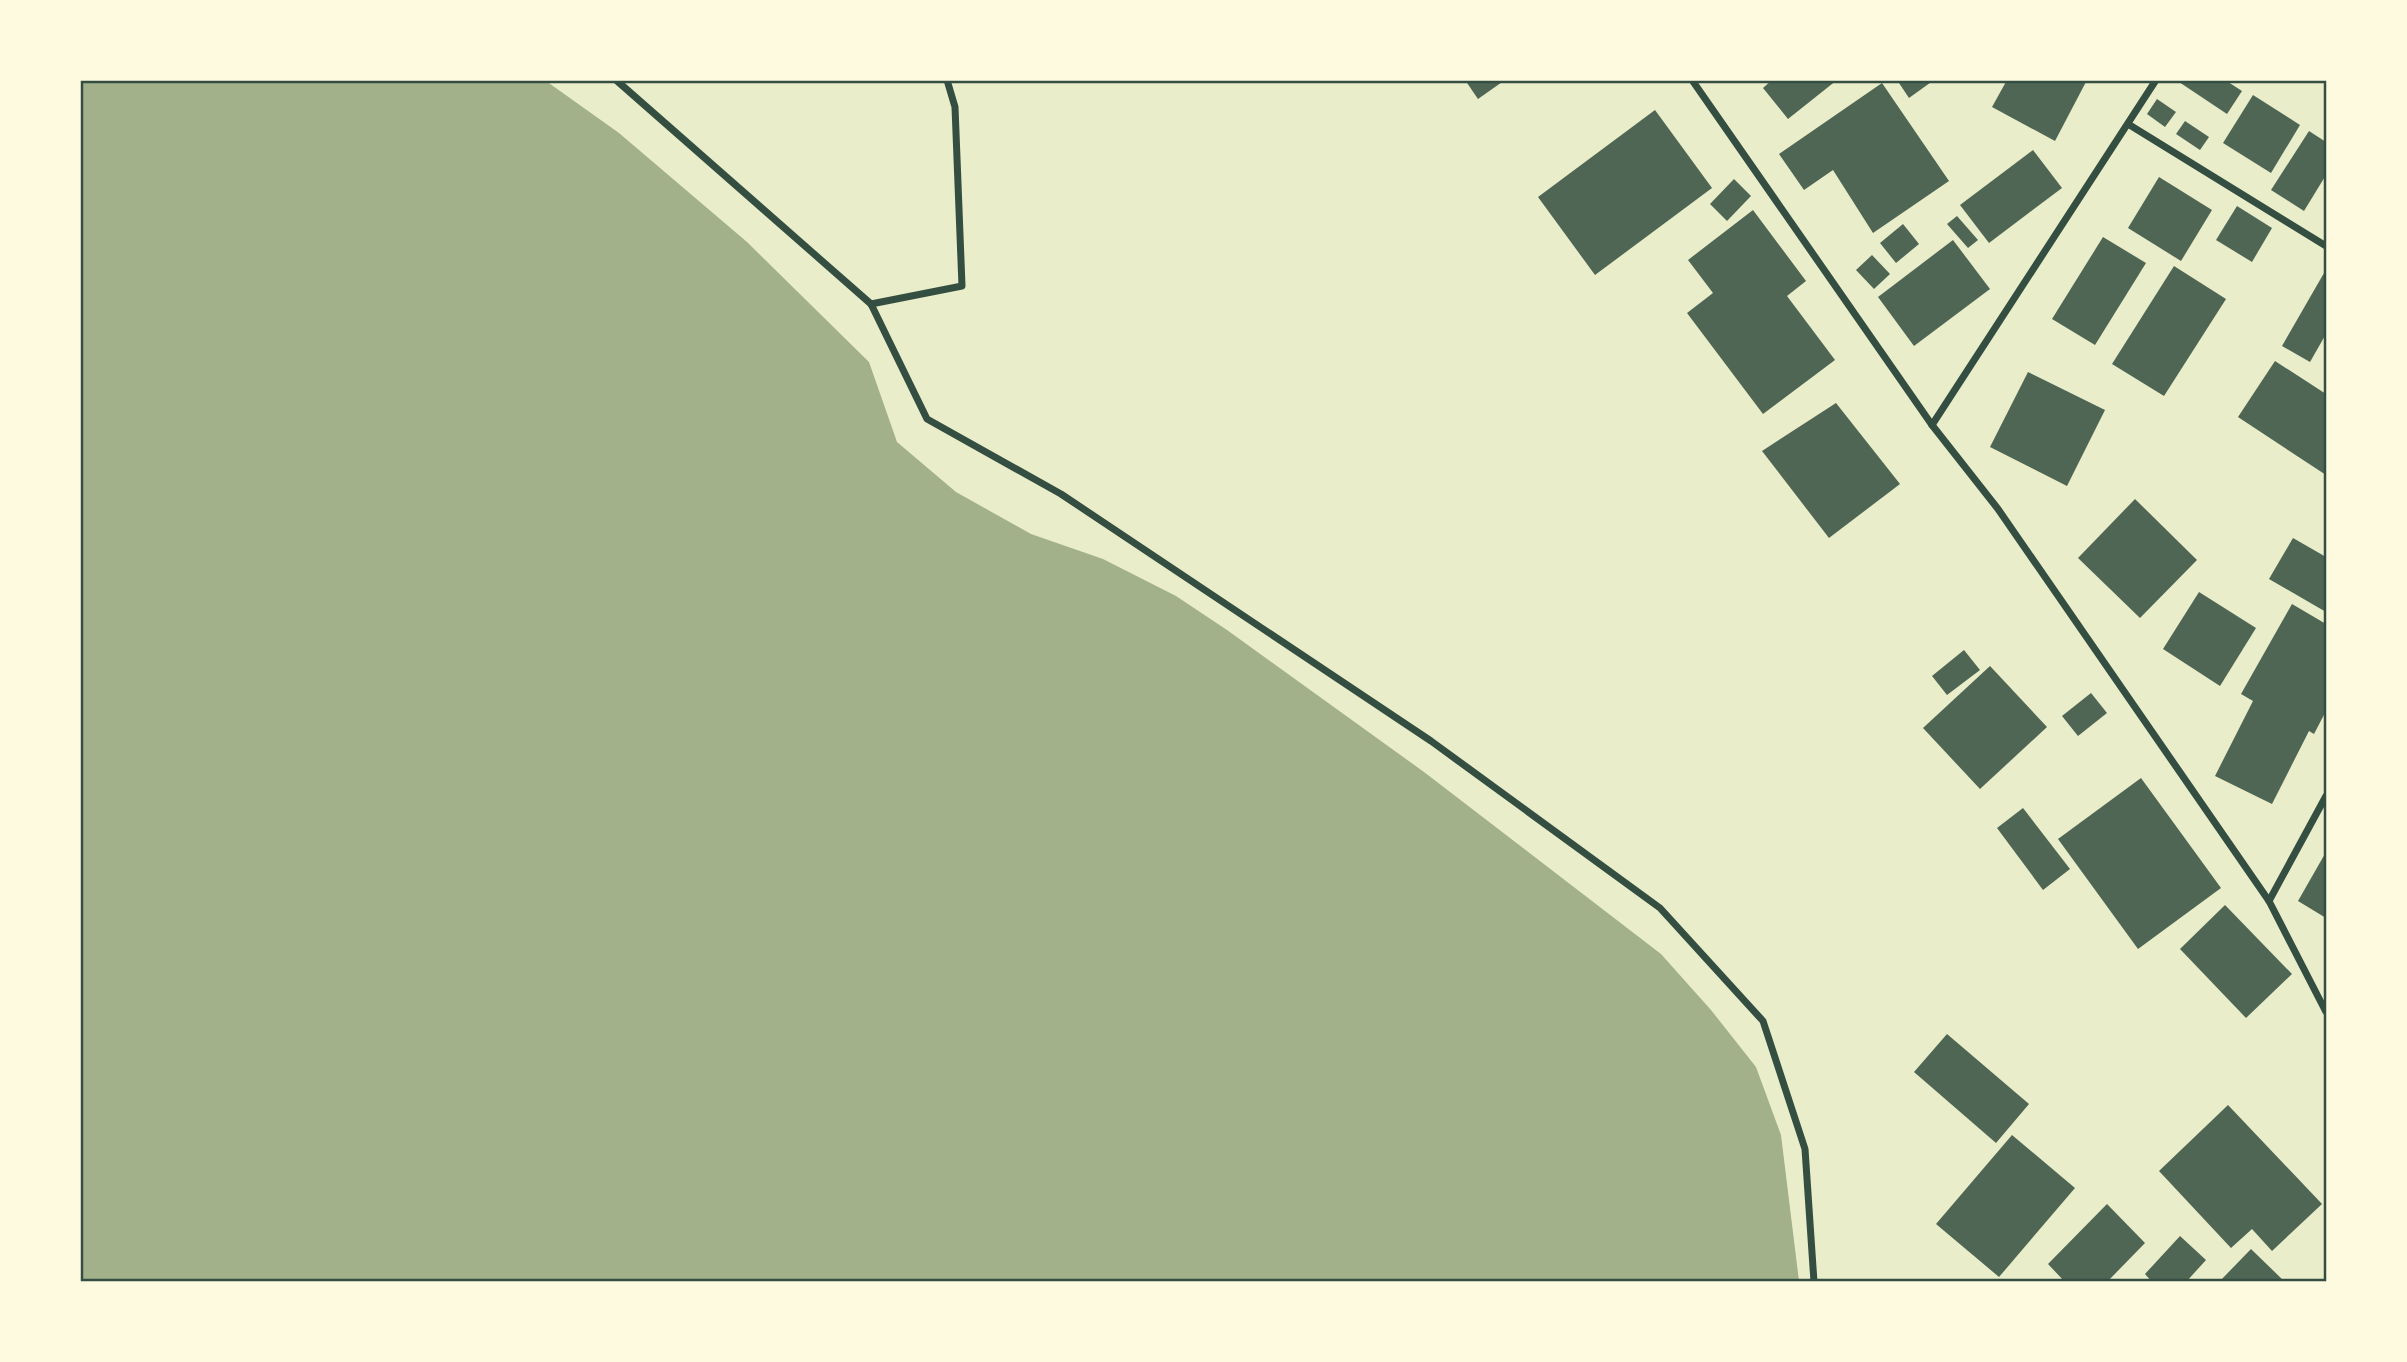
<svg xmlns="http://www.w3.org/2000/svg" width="2407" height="1362" viewBox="0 0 2407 1362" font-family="Overpass,sans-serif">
  <rect width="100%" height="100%" fill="#e9edc9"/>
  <path fill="#a3b18a" d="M 80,81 L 546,81 L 619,133 L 747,242 L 869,362 L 897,442 L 956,492 L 1031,534 L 1103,559 L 1176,596 L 1227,630 L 1424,772 L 1661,954 L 1711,1010 L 1756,1067 L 1781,1135 L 1799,1281 L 81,1281 Z"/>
  <g fill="#4f6655">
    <path d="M 1465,80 L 1505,80 L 1478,99 Z"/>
    <path d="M 1772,80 L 1837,80 L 1788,119 L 1763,88 Z"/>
    <path d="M 1897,80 L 1934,80 L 1909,98 Z"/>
    <path d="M 2007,80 L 2087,80 L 2055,141 L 1992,107 Z"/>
    <path d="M 2176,80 L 2225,80 L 2242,91 L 2227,114 Z"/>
    <path d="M 1882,83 L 1949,181 L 1873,233 L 1833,170 L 1804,190 L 1779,154 Z"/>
    <path d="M 2253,95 L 2300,125 L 2271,173 L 2223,143 Z"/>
    <path d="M 2157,99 L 2176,112 L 2165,127 L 2147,114 Z"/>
    <path d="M 1655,110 L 1712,188 L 1595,275 L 1538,197 Z"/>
    <path d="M 2185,121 L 2209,137 L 2200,150 L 2176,134 Z"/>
    <path d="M 2309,131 L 2326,142 L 2326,175 L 2304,211 L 2271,190 Z"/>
    <path d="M 2033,150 L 2062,188 L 1989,243 L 1960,205 Z"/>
    <path d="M 2159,177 L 2212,210 L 2181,261 L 2128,228 Z"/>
    <path d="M 1734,179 L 1751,196 L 1727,221 L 1710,204 Z"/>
    <path d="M 2237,206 L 2272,228 L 2252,262 L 2216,240 Z"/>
    <path d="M 1753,210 L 1806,281 L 1787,296 L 1835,360 L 1763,414 L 1687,313 L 1713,293 L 1688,260 Z"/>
    <path d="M 1957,216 L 1978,240 L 1968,248 L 1947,224 Z"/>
    <path d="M 1903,224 L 1919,244 L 1896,263 L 1880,243 Z"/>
    <path d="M 2103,237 L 2146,263 L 2095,345 L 2052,319 Z"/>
    <path d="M 1953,240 L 1990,289 L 1914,346 L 1878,297 Z"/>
    <path d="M 1872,255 L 1890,274 L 1874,289 L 1856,270 Z"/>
    <path d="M 2174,266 L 2226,299 L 2164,396 L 2112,364 Z"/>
    <path d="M 2324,273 L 2326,275 L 2326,334 L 2310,362 L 2282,346 Z"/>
    <path d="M 2275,361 L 2326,394 L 2326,475 L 2238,417 Z"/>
    <path d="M 2028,372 L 2105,410 L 2067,486 L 1990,447 Z"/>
    <path d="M 1836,403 L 1900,484 L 1829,538 L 1762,451 Z"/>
    <path d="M 2135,499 L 2197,560 L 2140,618 L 2078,558 Z"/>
    <path d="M 2293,538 L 2326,557 L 2326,612 L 2269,579 Z"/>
    <path d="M 2199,592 L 2256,628 L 2220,686 L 2163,649 Z"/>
    <path d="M 2292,604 L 2326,624 L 2326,711 L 2314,734 L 2309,731 L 2272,804 L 2215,776 L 2253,701 L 2241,694 Z"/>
    <path d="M 1964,650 L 1980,670 L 1947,695 L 1932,676 Z"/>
    <path d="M 1990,666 L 2047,727 L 1980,789 L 1923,728 Z"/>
    <path d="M 2091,693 L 2107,713 L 2078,736 L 2062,716 Z"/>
    <path d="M 2141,778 L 2221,888 L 2138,949 L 2058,839 Z"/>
    <path d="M 2023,808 L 2070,869 L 2043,890 L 1997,828 Z"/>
    <path d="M 2326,852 L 2326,918 L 2298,901 Z"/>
    <path d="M 2225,905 L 2292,974 L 2246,1018 L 2180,949 Z"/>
    <path d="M 1947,1034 L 2029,1104 L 1996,1143 L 1914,1072 Z"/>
    <path d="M 2228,1105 L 2322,1204 L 2272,1251 L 2252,1229 L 2231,1248 L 2159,1171 Z"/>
    <path d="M 2012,1135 L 2075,1188 L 1999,1277 L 1936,1224 Z"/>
    <path d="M 2107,1204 L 2145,1243 L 2107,1282 L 2065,1282 L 2048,1264 Z"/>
    <path d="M 2180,1236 L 2206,1260 L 2186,1282 L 2152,1282 L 2145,1274 Z"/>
    <path d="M 2251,1249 L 2285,1282 L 2219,1282 Z"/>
  </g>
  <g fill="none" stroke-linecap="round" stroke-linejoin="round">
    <g stroke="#344e41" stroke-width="7">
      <path d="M 616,80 L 871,304 L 927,419 L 1061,494 L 1431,741 L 1660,908 L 1763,1021 L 1805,1149 L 1814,1282"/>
      <path d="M 1692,80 L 1932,425 L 1998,509 L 2269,901 L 2326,1012"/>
      <path d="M 2128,124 L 2326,246"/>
      <path d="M 871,304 L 962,286 L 955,107 L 947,80"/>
      <path d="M 1932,425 L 2156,80"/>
      <path d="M 2269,901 L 2326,796"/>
    </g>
  </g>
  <rect width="2407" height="1362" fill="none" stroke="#fefae0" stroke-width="164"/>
  <rect x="82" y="82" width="2243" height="1198" fill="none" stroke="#344e41" stroke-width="2.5"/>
</svg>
